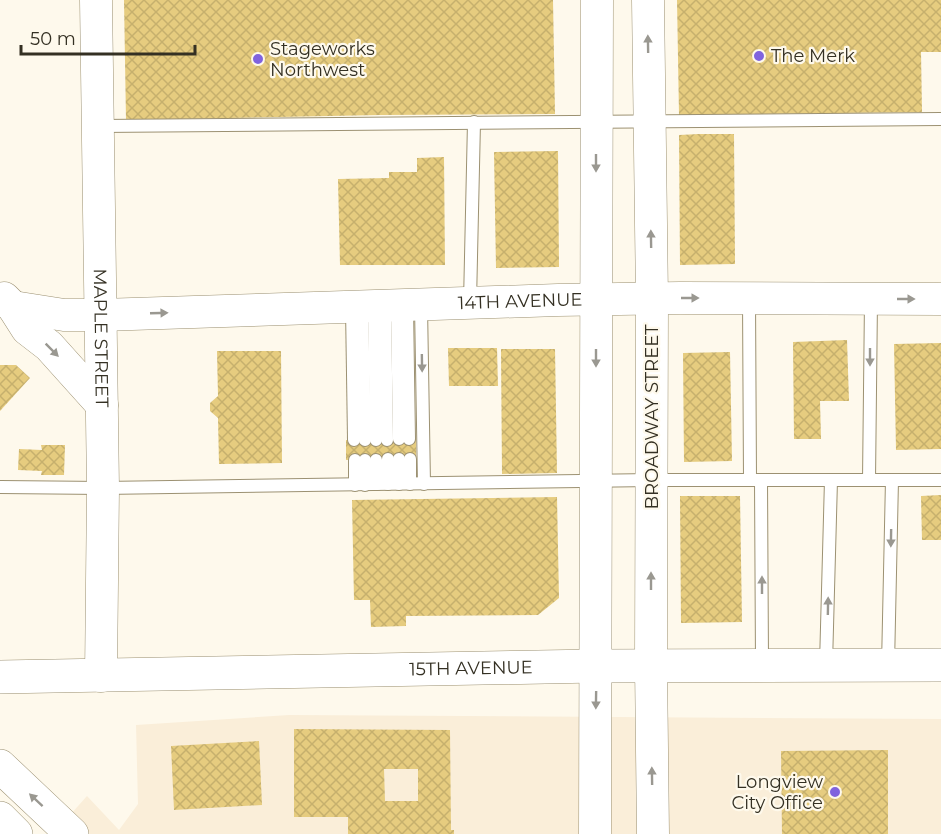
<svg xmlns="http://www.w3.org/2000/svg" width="941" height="834" viewBox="0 0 941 834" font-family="Montserrat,sans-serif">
  <defs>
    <pattern id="building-cross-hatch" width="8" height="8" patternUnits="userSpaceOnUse" patternTransform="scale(1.5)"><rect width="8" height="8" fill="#e6cc7f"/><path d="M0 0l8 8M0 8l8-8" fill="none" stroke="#c6b06d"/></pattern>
  </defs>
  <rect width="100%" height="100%" fill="#fef9ec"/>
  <path fill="#faeed9" d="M 289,715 L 941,719 L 941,834 L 53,834 L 87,796 L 119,830 L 138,804 L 136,725 Z"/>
  <g fill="url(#building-cross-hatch)" fill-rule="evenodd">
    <path d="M 124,0 L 553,0 L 555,114 L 380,115 L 126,120 Z"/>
    <path d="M 677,0 L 941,0 L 941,52 L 921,52 L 922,112 L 679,115 Z"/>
    <path d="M 699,134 L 734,134 L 735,264 L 680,265 L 679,135 Z"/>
    <path d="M 558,151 L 559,267 L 496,268 L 494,152 Z"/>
    <path d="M 444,157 L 445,265 L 340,265 L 338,179 L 389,178 L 389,172 L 417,172 L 417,158 Z"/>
    <path d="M 847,340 L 849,401 L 820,401 L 821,439 L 794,439 L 793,342 Z"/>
    <path d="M 941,343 L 941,449 L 896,450 L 894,344 Z"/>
    <path d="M 448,348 L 497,348 L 498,386 L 449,386 Z"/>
    <path d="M 501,349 L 555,349 L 557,473 L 502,474 Z"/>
    <path d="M 217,351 L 281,351 L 282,463 L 219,464 L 218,418 L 210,411 L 210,403 L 218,396 Z"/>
    <path d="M 730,352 L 732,461 L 684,462 L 683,353 Z"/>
    <path d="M 0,365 L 16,365 L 30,378 L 0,411 Z"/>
    <path d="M 416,439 L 416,459 L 346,460 L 346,440 Z"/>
    <path d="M 41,445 L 65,445 L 64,475 L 41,475 L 42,471 L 18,470 L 19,449 L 42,450 Z"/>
    <path d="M 941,495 L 941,540 L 922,540 L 921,496 Z"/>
    <path d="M 680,496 L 740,496 L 742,622 L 681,623 Z"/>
    <path d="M 557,497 L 559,598 L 538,615 L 406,616 L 406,626 L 371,627 L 370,600 L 354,600 L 352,500 Z"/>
    <path d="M 294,729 L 450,730 L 451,830 L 454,830 L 454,834 L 348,834 L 348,817 L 294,817 ZM 384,769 L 418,769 L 418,801 L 385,801 Z"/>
    <path d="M 259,741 L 262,805 L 174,810 L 171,746 Z"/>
    <path d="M 888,750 L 888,834 L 782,834 L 781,751 Z"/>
  </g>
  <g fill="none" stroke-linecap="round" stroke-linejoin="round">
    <g stroke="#9c9172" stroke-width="14">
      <g id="service">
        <path d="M 99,126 L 941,119"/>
        <path d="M 749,299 L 750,480"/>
        <path d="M 470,302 L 474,122"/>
        <path d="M 397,306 L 399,439"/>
        <path d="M 407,306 L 409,439"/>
        <path d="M 421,306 L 424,484"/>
        <path d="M 374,307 L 376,440"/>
        <path d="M 385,307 L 387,440"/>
        <path d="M 352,308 L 354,440"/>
        <path d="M 362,308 L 365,440"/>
        <path d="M 388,459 L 388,484"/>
        <path d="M 399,459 L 399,484"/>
        <path d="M 410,459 L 410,484"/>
        <path d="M 355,460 L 355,485"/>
        <path d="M 365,460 L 365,485"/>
        <path d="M 376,460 L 377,484"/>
        <path d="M 761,480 L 762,663"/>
        <path d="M 869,480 L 871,300"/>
        <path d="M 0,487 L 103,488 L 652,480 L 941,480"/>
        <path d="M 826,664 L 831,480"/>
        <path d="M 888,665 L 892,480"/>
      </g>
    </g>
    <g stroke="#9c9172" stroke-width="33">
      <g id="tertiary">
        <path id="s1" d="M 96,0 L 103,488 L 101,676"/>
        <path d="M 648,0 L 652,299 L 651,665 L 653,834"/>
        <path d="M 4,298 L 13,307 L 27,329 L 49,346 L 102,405"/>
        <path id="s2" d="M 13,307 L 64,315 L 101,315 L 558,300 L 680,298 L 941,299"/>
        <path d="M 595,834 L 597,0"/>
      </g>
    </g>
    <g stroke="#9c9172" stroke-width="34">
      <g id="secondary">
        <path d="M 0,766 L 72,834"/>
        <path d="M 0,818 L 16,834"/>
      </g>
    </g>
    <g stroke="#9c9172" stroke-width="34">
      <g id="primary">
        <path id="s3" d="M 0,677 L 596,666 L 941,665"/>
      </g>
    </g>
    <use href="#service" stroke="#fff" stroke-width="12"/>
    <use href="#tertiary" stroke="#fff" stroke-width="32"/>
    <use href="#secondary" stroke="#fff" stroke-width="33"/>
    <use href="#primary" stroke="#fff" stroke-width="33"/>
  </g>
  <defs><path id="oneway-solid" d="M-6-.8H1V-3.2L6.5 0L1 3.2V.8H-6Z" transform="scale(1.5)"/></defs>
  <g fill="#9a9891">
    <use href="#oneway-solid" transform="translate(648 44) rotate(-91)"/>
    <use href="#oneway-solid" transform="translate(596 163) rotate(90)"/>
    <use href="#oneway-solid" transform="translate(651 239) rotate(-91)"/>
    <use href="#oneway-solid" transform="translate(690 298)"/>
    <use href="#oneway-solid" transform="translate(906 299)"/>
    <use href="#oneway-solid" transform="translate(159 313) rotate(-2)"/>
    <use href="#oneway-solid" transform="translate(52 350) rotate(45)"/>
    <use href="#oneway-solid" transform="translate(870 357) rotate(90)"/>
    <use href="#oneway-solid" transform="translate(596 358) rotate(90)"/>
    <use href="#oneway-solid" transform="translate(422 363) rotate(89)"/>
    <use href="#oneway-solid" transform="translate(891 538) rotate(91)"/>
    <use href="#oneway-solid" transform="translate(651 581) rotate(-90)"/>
    <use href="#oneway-solid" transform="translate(762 585) rotate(-90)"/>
    <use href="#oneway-solid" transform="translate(828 606) rotate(-89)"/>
    <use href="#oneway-solid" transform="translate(596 700) rotate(91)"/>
    <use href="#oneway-solid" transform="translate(652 776) rotate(-91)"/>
    <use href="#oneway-solid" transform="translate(36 800) rotate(-137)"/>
  </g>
  <g fill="#8063de" stroke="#fef9ec" stroke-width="2">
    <circle cx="759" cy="56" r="6"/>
    <circle cx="258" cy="59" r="6"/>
    <circle cx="835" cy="792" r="6"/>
  </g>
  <g text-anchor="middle" stroke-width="4.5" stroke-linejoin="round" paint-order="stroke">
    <g font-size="18" fill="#343023" stroke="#fef9ec" text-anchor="start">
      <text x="270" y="55">Stageworks<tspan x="270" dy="21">Northwest</tspan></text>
      <text x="771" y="62">The Merk</text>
      <text x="823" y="788" text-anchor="end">Longview<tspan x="823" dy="21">City Office</tspan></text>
    </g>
    <g font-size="18" fill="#343023" stroke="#fef9ec">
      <text dy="6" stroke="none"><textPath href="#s2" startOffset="508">14TH AVENUE</textPath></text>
      <text dy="6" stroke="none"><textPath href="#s1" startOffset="338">MAPLE STREET</textPath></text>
      <text transform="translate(652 417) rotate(-90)" y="6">BROADWAY STREET</text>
      <text dy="6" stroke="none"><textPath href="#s3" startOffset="471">15TH AVENUE</textPath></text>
    </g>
  </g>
  <path d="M21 45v9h174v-9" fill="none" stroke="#343023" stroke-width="3"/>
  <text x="30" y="45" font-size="18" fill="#343023" stroke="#fef9ec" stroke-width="4.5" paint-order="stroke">50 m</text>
</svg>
